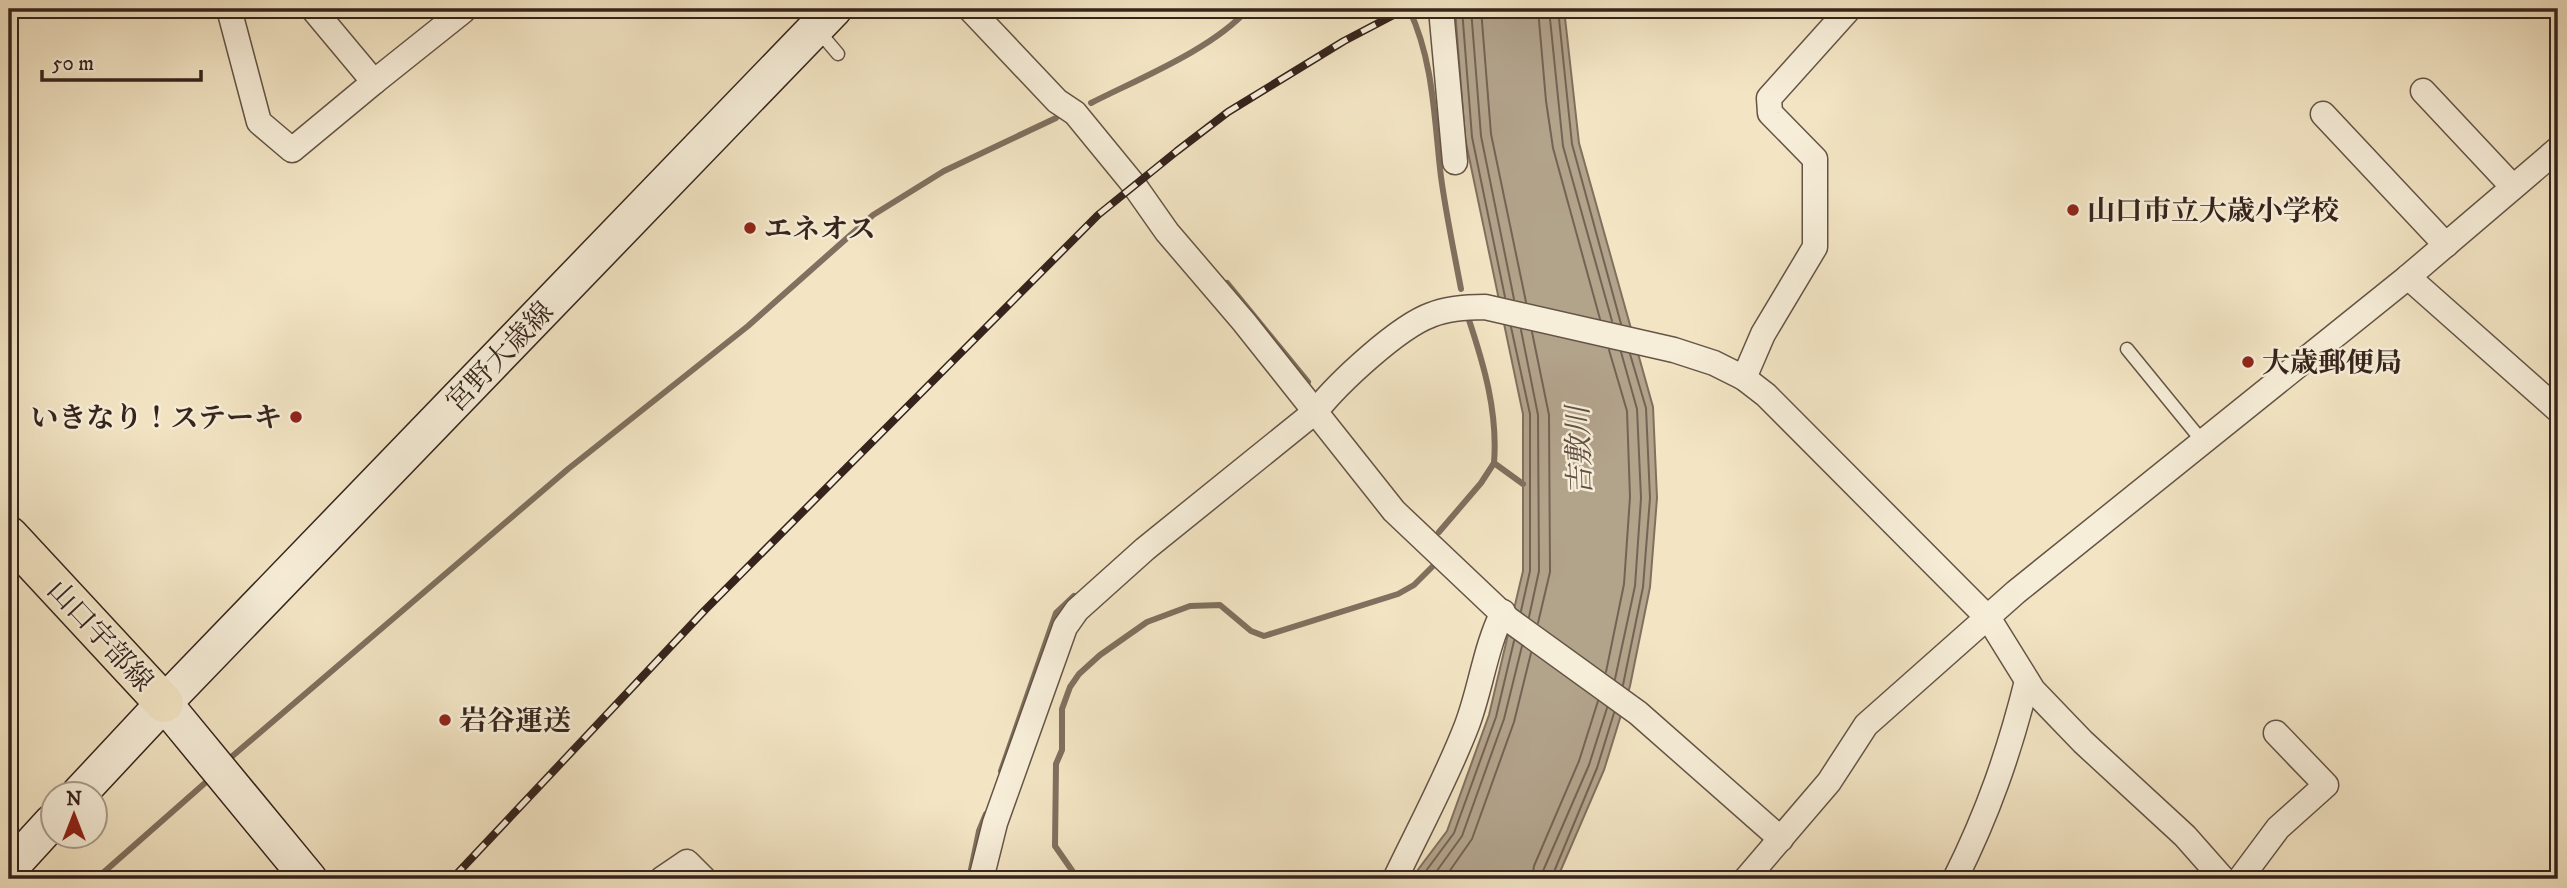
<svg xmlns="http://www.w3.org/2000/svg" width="2567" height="888" viewBox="0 0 2567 888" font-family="'IM FELL DW Pica','Noto Serif JP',serif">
  <rect width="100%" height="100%" fill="#f3e5c4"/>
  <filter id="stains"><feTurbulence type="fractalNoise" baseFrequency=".00286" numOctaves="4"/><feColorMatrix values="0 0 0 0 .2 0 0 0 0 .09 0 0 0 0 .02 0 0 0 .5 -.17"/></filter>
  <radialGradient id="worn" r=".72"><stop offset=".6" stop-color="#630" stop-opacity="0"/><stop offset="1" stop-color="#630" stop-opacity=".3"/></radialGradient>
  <path fill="#b2a38b" stroke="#80705f" stroke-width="2" d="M 1455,9 L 1564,9 L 1579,143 L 1653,407 L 1657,498 L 1650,587 L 1630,686 L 1604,770 L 1557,879 L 1411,879 L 1447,831 L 1489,715 L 1523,571 L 1523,414 L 1465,138 Z"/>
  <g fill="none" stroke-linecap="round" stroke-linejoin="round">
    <g stroke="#746354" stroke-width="2">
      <path d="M 1462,9 L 1472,137 L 1505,297"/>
      <path d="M 1471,9 L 1481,136 L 1514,299"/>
      <path d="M 1481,9 L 1491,134 L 1526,302"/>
      <path d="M 1538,9 L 1546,101 L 1553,148 L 1600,319"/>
      <path d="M 1549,9 L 1563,146 L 1612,321"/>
      <path d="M 1558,9 L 1572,144 L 1621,324"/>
      <path d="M 1511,327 L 1530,414 L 1530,571 L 1521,611"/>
      <path d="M 1521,330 L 1538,415 L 1539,571 L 1529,617"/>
      <path d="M 1532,332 L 1549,415 L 1550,572 L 1538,623"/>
      <path d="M 1606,672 L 1624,584 L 1630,497 L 1627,411 L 1609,350"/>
      <path d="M 1615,679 L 1635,586 L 1641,498 L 1637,409 L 1621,352"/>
      <path d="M 1623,685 L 1643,587 L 1650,498 L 1646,408 L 1630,354"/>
      <path d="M 1420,879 L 1454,833 L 1496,717 L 1514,641"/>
      <path d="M 1431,879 L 1462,836 L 1504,719 L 1522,646"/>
      <path d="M 1444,879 L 1472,839 L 1514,722 L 1531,653"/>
      <path d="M 1532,879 L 1534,866 L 1579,761 L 1598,701"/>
      <path d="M 1542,879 L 1543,871 L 1589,765 L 1607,708"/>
      <path d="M 1551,879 L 1597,768 L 1614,713"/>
    </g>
    <g stroke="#80705f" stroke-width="6">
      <path d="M 1409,9 C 1434,62 1434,119 1441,177 C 1446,214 1454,252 1461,289"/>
      <path d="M 1091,103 C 1138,79 1213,49 1248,9"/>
      <path d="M 1227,283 L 1308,382"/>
      <path d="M 1468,317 C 1484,365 1498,412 1494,463 L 1523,484"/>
      <path d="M 1439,532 L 1481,483 L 1494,463"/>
      <path d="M 229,759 L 568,469 L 748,326 L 873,215 L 944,171 L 1056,118"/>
      <path d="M 1001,771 L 1056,613 L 1074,596"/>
      <path d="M 96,879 L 205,783"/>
      <path d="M 969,879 L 979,831 L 986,814"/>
      <path d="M 1078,879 L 1055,846 L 1056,764 L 1062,750 L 1062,709 L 1070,687 L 1079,674 L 1100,655 L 1147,622 L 1190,606 L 1220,605 L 1251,631 L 1264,636 L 1398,594 L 1414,585 L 1433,566"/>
    </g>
    <g stroke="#645446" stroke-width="15">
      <g id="lane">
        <path d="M 816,28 L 838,54"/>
        <path d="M 2127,349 L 2203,442"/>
      </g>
    </g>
    <g stroke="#645446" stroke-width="27">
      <g id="street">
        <path d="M 229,9 L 259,122 L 292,150 L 374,82"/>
        <path d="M 313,9 L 374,82 L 463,11 L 461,9"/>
        <path d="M 970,9 L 1057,101 L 1075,113 L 1134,185 L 1167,232 L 1244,322 L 1394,511 L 1508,619 L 1638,713 L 1781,839"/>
        <path d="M 1441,9 L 1455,162"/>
        <path d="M 2423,91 L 2513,187"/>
        <path d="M 2323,114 L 2446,245"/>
        <path d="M 2408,277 L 2558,410"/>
        <path d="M 1744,378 L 1763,334 L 1815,247 L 1815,159 L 1770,113 L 1769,98 L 1849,9"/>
        <path d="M 1396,877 C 1420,827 1447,777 1467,725 C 1481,688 1485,648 1503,612"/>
        <path d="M 662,879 L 687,862 L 704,879"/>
        <path d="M 981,879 L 995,823 L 1065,627 L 1077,610 L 1145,549 L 1316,411 C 1338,383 1398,327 1431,315 C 1448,308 1467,307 1485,307 L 1674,350 L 1714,363 L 1744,378 L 1766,395 L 1989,619 L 2033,690 L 2083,742 L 2185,836 L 2223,879"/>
        <path d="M 1746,879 L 1829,782 L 1866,725 L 2016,592 L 2408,277 L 2558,149"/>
        <path d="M 1955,879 C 1988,813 2009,753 2027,681"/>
        <path d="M 2240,879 L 2278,828 L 2326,785 L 2276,733"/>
      </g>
    </g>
    <g stroke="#35231c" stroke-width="38">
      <g id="secondary">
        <path d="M 164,703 L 309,879"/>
        <path d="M 79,794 L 164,703 L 834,9"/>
        <path d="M 9,869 L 52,822"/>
      </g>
    </g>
    <g stroke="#35231c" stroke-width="41">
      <path id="primary" d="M 9,536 L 164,703"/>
    </g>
    <use href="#lane" stroke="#f7eed9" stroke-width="12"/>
    <use href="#street" stroke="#f7eed9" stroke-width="24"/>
    <use href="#secondary" stroke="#f7eed9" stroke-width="35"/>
    <use href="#primary" stroke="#f3e5c4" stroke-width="38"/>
    <g stroke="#35231c" stroke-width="8">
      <path id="rail" d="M 452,879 L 705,610 L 1098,215 L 1177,151 L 1228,112 L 1344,41 L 1405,9"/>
    </g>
    <use href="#rail" stroke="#f7eed9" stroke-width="5" stroke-dasharray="16" stroke-linecap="butt"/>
  </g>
  <g fill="#8f2418" stroke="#f7eed9" stroke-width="2.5">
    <circle cx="2073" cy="210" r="7"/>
    <circle cx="750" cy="228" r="7"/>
    <circle cx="2248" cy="362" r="7"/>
    <circle cx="296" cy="417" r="7"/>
    <circle cx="445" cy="720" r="7"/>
  </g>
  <g text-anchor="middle" stroke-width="5" stroke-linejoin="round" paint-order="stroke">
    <g font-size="28" font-weight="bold" fill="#35231c" stroke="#f7eed9" text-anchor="start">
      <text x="2087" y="220">山口市立大歳小学校</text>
      <text x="764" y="238">エネオス</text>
      <text x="2262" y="372">大歳郵便局</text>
      <text x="282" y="427" text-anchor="end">いきなり！ステーキ</text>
      <text x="459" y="730">岩谷運送</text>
    </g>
    <g font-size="28" fill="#35231c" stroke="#f7eed9">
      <text transform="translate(499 356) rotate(-46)" y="10">宮野大歳線</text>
      <text transform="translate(101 635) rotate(47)" y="10">山口宇部線</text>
    </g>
    <g font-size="30" font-style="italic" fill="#615043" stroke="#f7eed9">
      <text transform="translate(1579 451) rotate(-92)" y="10">吉敷川</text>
    </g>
  </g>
  <rect width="2567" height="888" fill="none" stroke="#f3e5c4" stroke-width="35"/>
  <rect x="10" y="10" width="2546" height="867" fill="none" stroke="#35231c" stroke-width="3.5"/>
  <rect x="18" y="18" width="2532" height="853" fill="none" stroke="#35231c" stroke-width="2"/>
  <g transform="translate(74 815)"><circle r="33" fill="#f7eed9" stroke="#a99d8d" stroke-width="2"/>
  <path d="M0-5L12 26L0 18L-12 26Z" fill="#8f2418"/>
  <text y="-10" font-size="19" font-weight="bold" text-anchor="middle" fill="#35231c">N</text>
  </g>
  <path d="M42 70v10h159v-10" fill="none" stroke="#35231c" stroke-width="3.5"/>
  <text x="52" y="70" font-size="21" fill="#35231c" stroke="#f7eed9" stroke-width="5" paint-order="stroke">50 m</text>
  <rect width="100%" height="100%" filter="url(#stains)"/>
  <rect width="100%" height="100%" fill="url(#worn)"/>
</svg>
